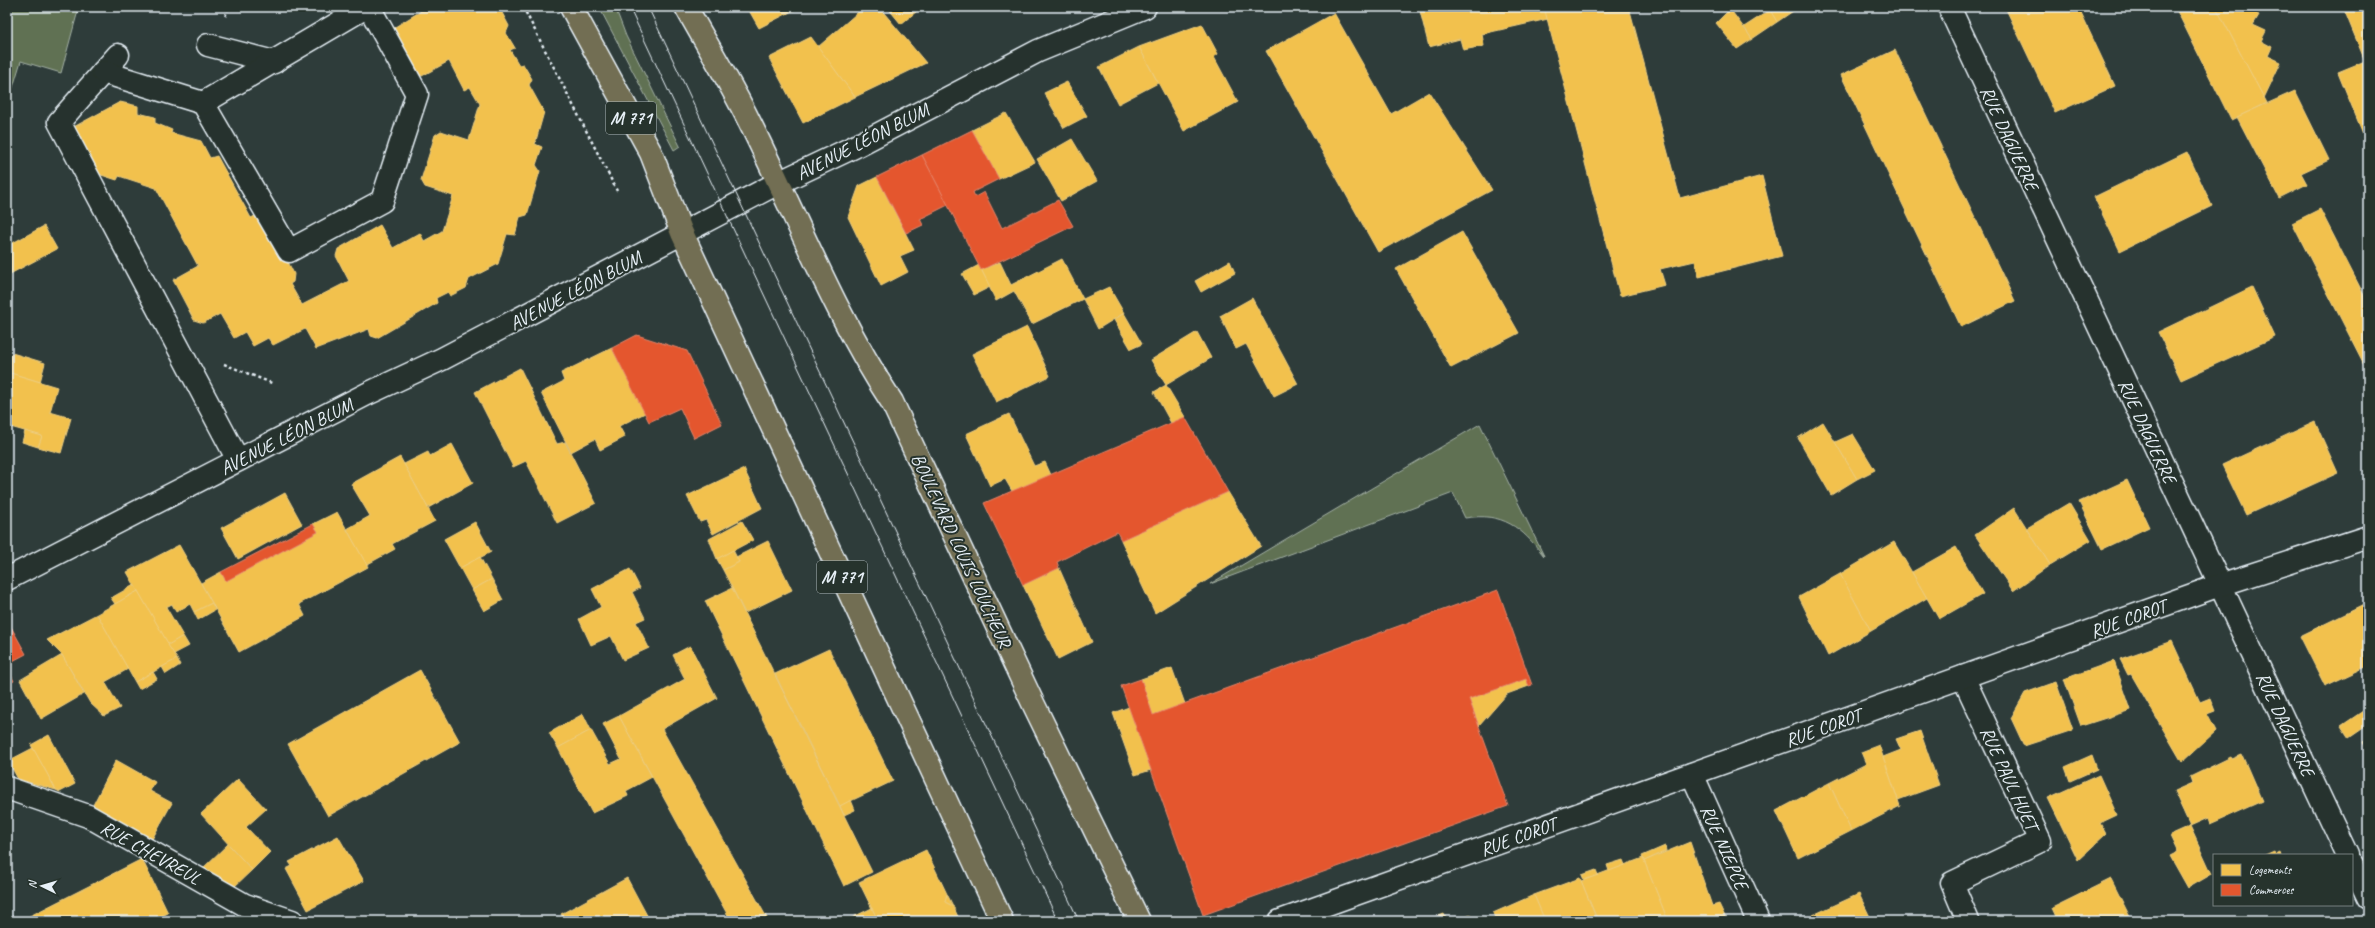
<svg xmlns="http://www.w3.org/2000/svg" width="2375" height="928" viewBox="0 0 2375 928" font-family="Caveat,sans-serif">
  <rect width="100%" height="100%" fill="#2e3c3a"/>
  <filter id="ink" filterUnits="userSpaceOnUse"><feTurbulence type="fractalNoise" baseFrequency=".025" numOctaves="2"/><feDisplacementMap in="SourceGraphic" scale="8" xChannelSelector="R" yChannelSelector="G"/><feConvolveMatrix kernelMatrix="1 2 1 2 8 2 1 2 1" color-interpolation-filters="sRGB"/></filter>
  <g filter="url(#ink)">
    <g fill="#607153" stroke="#a4b1a6">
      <path d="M 7,7 L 79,7 L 61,73 L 21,61 L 7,107 Z"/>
      <path d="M 599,7 L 615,7 L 626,36 L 680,146 L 674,150 Z"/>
      <path d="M 1480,424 L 1544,556 C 1521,527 1503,512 1465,518 L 1453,493 L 1210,584 Z"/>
    </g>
    <g fill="#f2c14e" stroke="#efcf81">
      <path d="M 419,7 L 499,7 L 509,26 L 506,33 L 515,48 L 510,50 L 519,65 L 523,64 L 532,79 L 529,85 L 544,112 L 535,144 L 542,147 L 536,165 L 540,171 L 527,215 L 520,217 L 515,235 L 507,234 L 498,264 L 469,279 L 466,288 L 450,296 L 448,292 L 436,298 L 437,303 L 377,338 L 371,336 L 369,329 L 316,349 L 305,329 L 273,345 L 268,338 L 253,346 L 245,332 L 234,338 L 220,314 L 203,323 L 194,320 L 173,280 L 198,266 L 156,188 L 119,176 L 117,180 L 92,172 L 70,129 L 120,102 L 138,106 L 138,113 L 155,117 L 155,123 L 172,130 L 171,133 L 201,141 L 210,158 L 217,156 L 251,218 L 257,215 L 274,234 L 294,274 L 293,282 L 290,284 L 302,305 L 349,281 L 336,256 L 338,249 L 380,225 L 393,248 L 420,233 L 424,241 L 442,231 L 453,196 L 425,187 L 421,180 L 435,135 L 441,131 L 469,140 L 480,104 L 470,87 L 464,90 L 449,61 L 422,76 L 414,73 L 392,32 L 395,27 L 421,11 Z"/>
      <path d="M 747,7 L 800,7 L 759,28 Z"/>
      <path d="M 864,7 L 879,7 L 926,63 L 855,97 L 818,47 Z"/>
      <path d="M 887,7 L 922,7 L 901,24 Z"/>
      <path d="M 1419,7 L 1544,7 L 1548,19 L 1482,34 L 1484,46 L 1463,50 L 1460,39 L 1429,47 Z"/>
      <path d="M 1544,7 L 1629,7 L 1680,198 L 1762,176 L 1782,256 L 1699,277 L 1695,261 L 1660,269 L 1665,285 L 1620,296 Z"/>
      <path d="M 1768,7 L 1799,7 L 1777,22 Z"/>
      <path d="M 2005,7 L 2078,7 L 2115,86 L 2055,113 Z"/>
      <path d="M 2175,7 L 2216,7 L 2267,103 L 2231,120 Z"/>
      <path d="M 2216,7 L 2244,7 L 2259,15 L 2253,25 L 2266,31 L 2261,41 L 2272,47 L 2268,56 L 2281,62 L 2264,98 Z"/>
      <path d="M 2343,7 L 2368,7 L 2368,69 L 2365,61 Z"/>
      <path d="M 1730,9 L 1752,39 L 1737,49 L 1716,23 Z"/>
      <path d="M 1770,10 L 1777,22 L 1752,39 L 1744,27 Z"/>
      <path d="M 1334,13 L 1391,114 L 1429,92 L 1492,190 L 1378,252 L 1266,51 Z"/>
      <path d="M 1202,24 L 1218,54 L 1214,57 L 1238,102 L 1184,131 L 1139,47 Z"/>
      <path d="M 811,37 L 855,97 L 803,123 L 769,58 Z"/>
      <path d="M 1139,47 L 1158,83 L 1118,104 L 1099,67 Z"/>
      <path d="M 1895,50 L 2015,301 L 1961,327 L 1841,75 Z"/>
      <path d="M 2365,61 L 2368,69 L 2368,146 L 2338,72 Z"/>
      <path d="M 1067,82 L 1087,116 L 1064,128 L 1044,93 Z"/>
      <path d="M 2295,91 L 2329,160 L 2301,173 L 2307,184 L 2279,198 L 2237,117 Z"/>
      <path d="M 1006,113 L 1035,162 L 999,179 L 972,130 Z"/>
      <path d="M 1072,139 L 1097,181 L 1061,201 L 1037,159 Z"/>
      <path d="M 2187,152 L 2212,206 L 2120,251 L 2094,197 Z"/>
      <path d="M 877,177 L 914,250 L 900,256 L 908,272 L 881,286 L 848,217 L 859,186 Z"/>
      <path d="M 2320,209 L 2368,303 L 2368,372 L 2292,223 Z"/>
      <path d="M 44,226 L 57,249 L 10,274 L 7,269 L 7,246 Z"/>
      <path d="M 1462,232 L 1519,333 L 1451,368 L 1396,269 Z"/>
      <path d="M 1062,259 L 1083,299 L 1032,324 L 1014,291 L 996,301 L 981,270 L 1000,262 L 1011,285 Z"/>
      <path d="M 1230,261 L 1235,273 L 1201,292 L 1195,281 Z"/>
      <path d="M 979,265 L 990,287 L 974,295 L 962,274 Z"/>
      <path d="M 1109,287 L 1124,313 L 1098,329 L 1083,299 Z"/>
      <path d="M 2252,287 L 2275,337 L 2181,380 L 2158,332 Z"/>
      <path d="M 1252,298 L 1298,384 L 1274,396 L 1246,344 L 1236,349 L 1220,316 Z"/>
      <path d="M 1124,313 L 1142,344 L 1131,349 L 1114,320 Z"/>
      <path d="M 1027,327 L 1050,376 L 996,402 L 972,354 Z"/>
      <path d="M 1197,332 L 1211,358 L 1166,385 L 1151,360 Z"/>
      <path d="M 612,348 L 645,413 L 619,426 L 625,437 L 600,450 L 595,439 L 571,452 L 541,393 L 564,381 L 561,373 Z"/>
      <path d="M 12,353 L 45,363 L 40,382 L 7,372 Z"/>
      <path d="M 520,368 L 557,444 L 565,442 L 596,503 L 557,523 L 526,461 L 513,467 L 475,392 Z"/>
      <path d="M 7,372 L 57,387 L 50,412 L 71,418 L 61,453 L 38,447 L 42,436 L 7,426 Z"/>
      <path d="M 1166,385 L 1185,417 L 1171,423 L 1154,392 Z"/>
      <path d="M 1009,414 L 1034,466 L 1045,462 L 1051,475 L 1012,491 L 1005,479 L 990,486 L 966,434 Z"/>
      <path d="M 1823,422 L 1857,479 L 1831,495 L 1798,438 Z"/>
      <path d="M 2315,422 L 2338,473 L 2246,515 L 2222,465 Z"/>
      <path d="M 25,431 L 42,436 L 38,447 L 22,442 Z"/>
      <path d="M 1853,434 L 1875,470 L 1857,479 L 1835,442 Z"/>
      <path d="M 452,444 L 473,483 L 428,508 L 404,464 L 428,452 L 430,456 Z"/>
      <path d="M 400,457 L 435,521 L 392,544 L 395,549 L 366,565 L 347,529 L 370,516 L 351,484 Z"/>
      <path d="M 744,469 L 762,508 L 713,534 L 706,520 L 700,522 L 687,496 Z"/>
      <path d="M 2127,480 L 2149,527 L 2102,549 L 2079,502 Z"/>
      <path d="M 1228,492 L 1261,546 L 1155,613 L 1121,540 Z"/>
      <path d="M 285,493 L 302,524 L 238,559 L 221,528 Z"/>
      <path d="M 2069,503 L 2091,540 L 2050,565 L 2027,528 Z"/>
      <path d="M 2014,508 L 2050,565 L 2013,591 L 1975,535 Z"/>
      <path d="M 337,512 L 368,567 L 299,604 L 305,616 L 239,652 L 201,583 L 221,572 L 226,581 L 318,532 L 313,524 Z"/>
      <path d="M 742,521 L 753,540 L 717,559 L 709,539 Z"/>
      <path d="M 475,522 L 491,552 L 460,568 L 444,539 Z"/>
      <path d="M 768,541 L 792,590 L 745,613 L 723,570 L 739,562 L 736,557 Z"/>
      <path d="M 1894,542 L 1927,598 L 1871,631 L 1840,574 Z"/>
      <path d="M 179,545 L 212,603 L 194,612 L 190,604 L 176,612 L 172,604 L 166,607 L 183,636 L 168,645 L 127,572 Z"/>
      <path d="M 1956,547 L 1983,594 L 1939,619 L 1912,572 Z"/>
      <path d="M 733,550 L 739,562 L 723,570 L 717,559 Z"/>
      <path d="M 480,557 L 492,579 L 472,590 L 460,568 Z"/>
      <path d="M 1059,568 L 1092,642 L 1058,659 L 1023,585 Z"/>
      <path d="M 630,569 L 640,588 L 632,592 L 645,618 L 636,622 L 649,648 L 623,660 L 611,636 L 591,645 L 579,619 L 601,607 L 592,589 Z"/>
      <path d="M 1840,574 L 1871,631 L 1828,656 L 1799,597 Z"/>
      <path d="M 492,579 L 503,600 L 484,611 L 472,590 Z"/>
      <path d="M 134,585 L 138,591 L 115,604 L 111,598 Z"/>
      <path d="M 732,588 L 872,872 L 844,886 L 705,601 Z"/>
      <path d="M 138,591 L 177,659 L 135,682 L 97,614 Z"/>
      <path d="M 212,603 L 215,610 L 198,620 L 194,612 Z"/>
      <path d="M 2368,603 L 2368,666 L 2325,686 L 2300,636 Z"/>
      <path d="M 97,614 L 128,669 L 105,682 L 120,708 L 104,716 L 90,703 L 62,655 L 47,640 Z"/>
      <path d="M 183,636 L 189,646 L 174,654 L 168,645 Z"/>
      <path d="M 2172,641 L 2200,702 L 2210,698 L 2215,711 L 2207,714 L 2216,731 L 2182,762 L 2131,674 L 2128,675 L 2120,659 Z"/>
      <path d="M 690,646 L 717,698 L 662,729 L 767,918 L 761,921 L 731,921 L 619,716 L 685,679 L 673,655 Z"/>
      <path d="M 829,649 L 893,781 L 840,806 L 775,674 Z"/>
      <path d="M 62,655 L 84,694 L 41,719 L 20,680 Z"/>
      <path d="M 177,659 L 180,665 L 166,674 L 162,667 Z"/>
      <path d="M 2114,661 L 2131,710 L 2081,726 L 2064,679 Z"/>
      <path d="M 1172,668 L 1185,704 L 1153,715 L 1141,679 Z"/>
      <path d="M 420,670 L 460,742 L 328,816 L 288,744 Z"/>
      <path d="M 153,672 L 157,679 L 139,689 L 135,682 Z"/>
      <path d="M 1526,679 L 1529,686 L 1507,694 L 1479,726 L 1469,699 Z"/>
      <path d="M 2056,682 L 2073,730 L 2024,746 L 2011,718 L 2025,693 Z"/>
      <path d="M 1129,707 L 1151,770 L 1135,775 L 1113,713 Z"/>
      <path d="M 2366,709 L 2368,712 L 2368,725 L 2349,738 L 2341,726 Z"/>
      <path d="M 583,714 L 591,730 L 558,748 L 549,733 Z"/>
      <path d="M 619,716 L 652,777 L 626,791 L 628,796 L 592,813 L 558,748 L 591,730 L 610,764 L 621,759 L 603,724 Z"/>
      <path d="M 1920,731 L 1939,785 L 1898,800 L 1883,757 L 1901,750 L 1896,739 Z"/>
      <path d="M 49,735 L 75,784 L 60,792 L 56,790 L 31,745 Z"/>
      <path d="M 2368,739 L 2368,753 L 2363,742 Z"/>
      <path d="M 1879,745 L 1900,806 L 1851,831 L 1829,783 L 1866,764 L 1861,752 Z"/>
      <path d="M 33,748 L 56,790 L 18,779 L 8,761 Z"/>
      <path d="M 2092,755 L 2097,769 L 2070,781 L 2065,767 Z"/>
      <path d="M 2242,755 L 2262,801 L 2210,824 L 2208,818 L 2190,826 L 2174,791 L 2192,783 L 2190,777 L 2231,757 L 2232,759 Z"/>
      <path d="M 116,760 L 155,782 L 150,791 L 172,803 L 151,841 L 92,807 Z"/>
      <path d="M 2099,775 L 2117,815 L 2100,823 L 2106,834 L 2078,860 L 2048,798 Z"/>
      <path d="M 238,779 L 266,809 L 246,827 L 270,852 L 252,870 L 201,814 Z"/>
      <path d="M 1829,783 L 1851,831 L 1798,858 L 1776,811 Z"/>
      <path d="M 851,800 L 855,810 L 844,815 L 840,806 Z"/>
      <path d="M 2190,826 L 2212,874 L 2188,888 L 2170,856 L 2178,852 L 2170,835 Z"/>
      <path d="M 338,836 L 364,881 L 308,910 L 286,869 L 292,866 L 289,862 Z"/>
      <path d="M 1690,842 L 1712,906 L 1719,904 L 1727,921 L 1668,921 L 1644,861 Z"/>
      <path d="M 228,844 L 252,870 L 234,887 L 201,870 Z"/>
      <path d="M 1665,846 L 1666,851 L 1644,861 L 1642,856 Z"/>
      <path d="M 926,850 L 947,894 L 945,902 L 953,906 L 960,921 L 878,921 L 859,882 Z"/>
      <path d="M 2274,851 L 2276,854 L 2280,852 L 2281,855 L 2265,855 Z"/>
      <path d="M 1643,858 L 1666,916 L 1654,921 L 1598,921 L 1581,881 Z"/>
      <path d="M 142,859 L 168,913 L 152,921 L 20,921 Z"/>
      <path d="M 1623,860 L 1625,865 L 1609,871 L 1607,865 Z"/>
      <path d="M 1596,870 L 1598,875 L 1584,880 L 1582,875 Z"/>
      <path d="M 627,878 L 650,921 L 565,921 L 561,914 Z"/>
      <path d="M 1580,878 L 1597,920 L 1545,921 L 1534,895 Z"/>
      <path d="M 2111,879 L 2132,921 L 2058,921 L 2052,908 Z"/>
      <path d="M 947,894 L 953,906 L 945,902 Z"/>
      <path d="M 1859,894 L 1872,921 L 1816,921 L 1813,915 Z"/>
      <path d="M 1534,895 L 1545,921 L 1496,921 L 1493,913 Z"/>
      <path d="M 872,908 L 878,921 L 845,921 Z"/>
      <path d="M 1444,914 L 1447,921 L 1427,921 Z"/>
      <path d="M 1471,915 L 1473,921 L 1454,921 Z"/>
    </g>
    <g fill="#e4572e" stroke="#e5856b">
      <path d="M 972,130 L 999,179 L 973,192 L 975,197 L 984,192 L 1002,228 L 1058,200 L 1073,226 L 981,270 L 922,155 Z"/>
      <path d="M 922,155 L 948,205 L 920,219 L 923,225 L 906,233 L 877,177 Z"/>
      <path d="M 637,335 L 687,351 L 722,424 L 694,438 L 680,408 L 649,422 L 612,348 Z"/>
      <path d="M 1185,417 L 1228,492 L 1121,540 L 1117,532 L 1057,562 L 1059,568 L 1023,585 L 984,503 Z"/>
      <path d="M 313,524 L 318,532 L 226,581 L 221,572 Z"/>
      <path d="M 1498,590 L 1532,685 L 1529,686 L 1526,679 L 1469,699 L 1508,806 L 1203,915 L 1121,686 L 1141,679 L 1153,715 Z"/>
      <path d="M 10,625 L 26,654 L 7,664 L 7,627 Z"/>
      <path d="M 7,668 L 14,681 L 7,684 Z"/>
    </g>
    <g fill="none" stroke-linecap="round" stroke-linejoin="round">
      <g stroke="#e8f1f8" stroke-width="25">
        <g id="lane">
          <path d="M 208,45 L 274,62"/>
          <path d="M 118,55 L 59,122 L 238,460"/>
          <path d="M 103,72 L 203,103 L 289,251 L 382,201 L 417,94 L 369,7"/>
          <path d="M 203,103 L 366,7"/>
        </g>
      </g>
      <g stroke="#e8f1f8" stroke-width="25">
        <g id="street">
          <path d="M 1949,7 L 2347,855"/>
          <path d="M 1963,677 L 2040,841 L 1952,883 L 1968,921"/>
          <path d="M 1692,774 L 1758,921"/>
          <path d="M 7,788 L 88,816 L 245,905 L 292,921"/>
          <path d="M 2352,865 L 2368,898"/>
          <path d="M 1280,921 L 2220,585 L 2368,537"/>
        </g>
      </g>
      <g stroke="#e8f1f8" stroke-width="25">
        <path id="secondary" d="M 7,579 L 367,394 L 442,359 L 778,183 L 854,147 L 1038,51 L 1145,7"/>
      </g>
      <g stroke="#e8f1f8" stroke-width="25">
        <g id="primary">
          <path d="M 571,7 L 651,153 L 682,233 L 1002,921"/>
          <path d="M 686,7 C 707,45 730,82 749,121 C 796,215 834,314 892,402 L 1032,701 L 1139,921"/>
        </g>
      </g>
      <g stroke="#e8f1f8" stroke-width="2.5" stroke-dasharray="3 3" stroke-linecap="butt">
        <path d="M 221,7 L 228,9 L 225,17"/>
        <path d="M 523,7 L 617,191"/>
        <path d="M 224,364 L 274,384"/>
      </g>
      <use href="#lane" stroke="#26332d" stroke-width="22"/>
      <use href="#street" stroke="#26332d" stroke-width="22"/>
      <use href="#secondary" stroke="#26332d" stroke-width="22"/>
      <use href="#primary" stroke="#726e52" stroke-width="22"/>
      <g stroke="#e8f1f8" stroke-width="1">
        <path d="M 629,7 L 1058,921"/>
        <path d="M 648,7 L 1079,921"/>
      </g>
    </g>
  </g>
  <g text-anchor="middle" stroke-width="4" stroke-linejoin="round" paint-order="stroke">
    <g fill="#26332d" stroke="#aeb8bb" stroke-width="1">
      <rect x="606" y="102" width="50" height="32" rx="3"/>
      <rect x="817" y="561" width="50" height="32" rx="3"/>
    </g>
    <g font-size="18" font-weight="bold" fill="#e8f1f8">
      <text x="631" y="124">M 771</text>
      <text x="842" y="583">M 771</text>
    </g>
    <g font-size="19" fill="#e8f1f8" stroke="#26332d">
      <text transform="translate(2010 138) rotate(65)" y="7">RUE DAGUERRE</text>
      <text transform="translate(862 141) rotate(-27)" y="7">AVENUE LÉON BLUM</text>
      <text transform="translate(575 290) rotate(-28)" y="7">AVENUE LÉON BLUM</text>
      <text transform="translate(2148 431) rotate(65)" y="7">RUE DAGUERRE</text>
      <text transform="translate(286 436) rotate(-27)" y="7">AVENUE LÉON BLUM</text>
      <text transform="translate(962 550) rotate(65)" y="7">BOULEVARD LOUIS LOUCHEUR</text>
      <text transform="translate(2128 618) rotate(-20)" y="7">RUE COROT</text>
      <text transform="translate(2286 724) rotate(65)" y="7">RUE DAGUERRE</text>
      <text transform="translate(1823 727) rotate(-20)" y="7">RUE COROT</text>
      <text transform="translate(2010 778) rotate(65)" y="7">RUE PAUL HUET</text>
      <text transform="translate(1518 836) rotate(-20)" y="7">RUE COROT</text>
      <text transform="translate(1725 847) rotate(66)" y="7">RUE NIEPCE</text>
      <text transform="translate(151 852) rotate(29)" y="7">RUE CHEVREUL</text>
    </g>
  </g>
  <rect width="2375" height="928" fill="none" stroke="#26332d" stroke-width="24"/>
  <rect x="12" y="12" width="2351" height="904" fill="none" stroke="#e8f1f8" stroke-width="1.5" filter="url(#ink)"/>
  <rect x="2213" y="854" width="140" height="52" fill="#26332d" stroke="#747f7e"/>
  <rect x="2221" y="864" width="20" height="12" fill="#f2c14e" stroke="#747f7e"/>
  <text x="2249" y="874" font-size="12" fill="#e8f1f8">Logements</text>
  <rect x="2221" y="884" width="20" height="12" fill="#e4572e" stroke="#747f7e"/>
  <text x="2249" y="894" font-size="12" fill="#e8f1f8">Commerces</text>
  <g transform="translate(42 886) rotate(275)" stroke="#26332d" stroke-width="3" paint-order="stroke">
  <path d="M0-3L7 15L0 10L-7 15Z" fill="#e8f1f8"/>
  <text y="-6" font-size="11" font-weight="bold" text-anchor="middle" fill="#e8f1f8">N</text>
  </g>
</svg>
